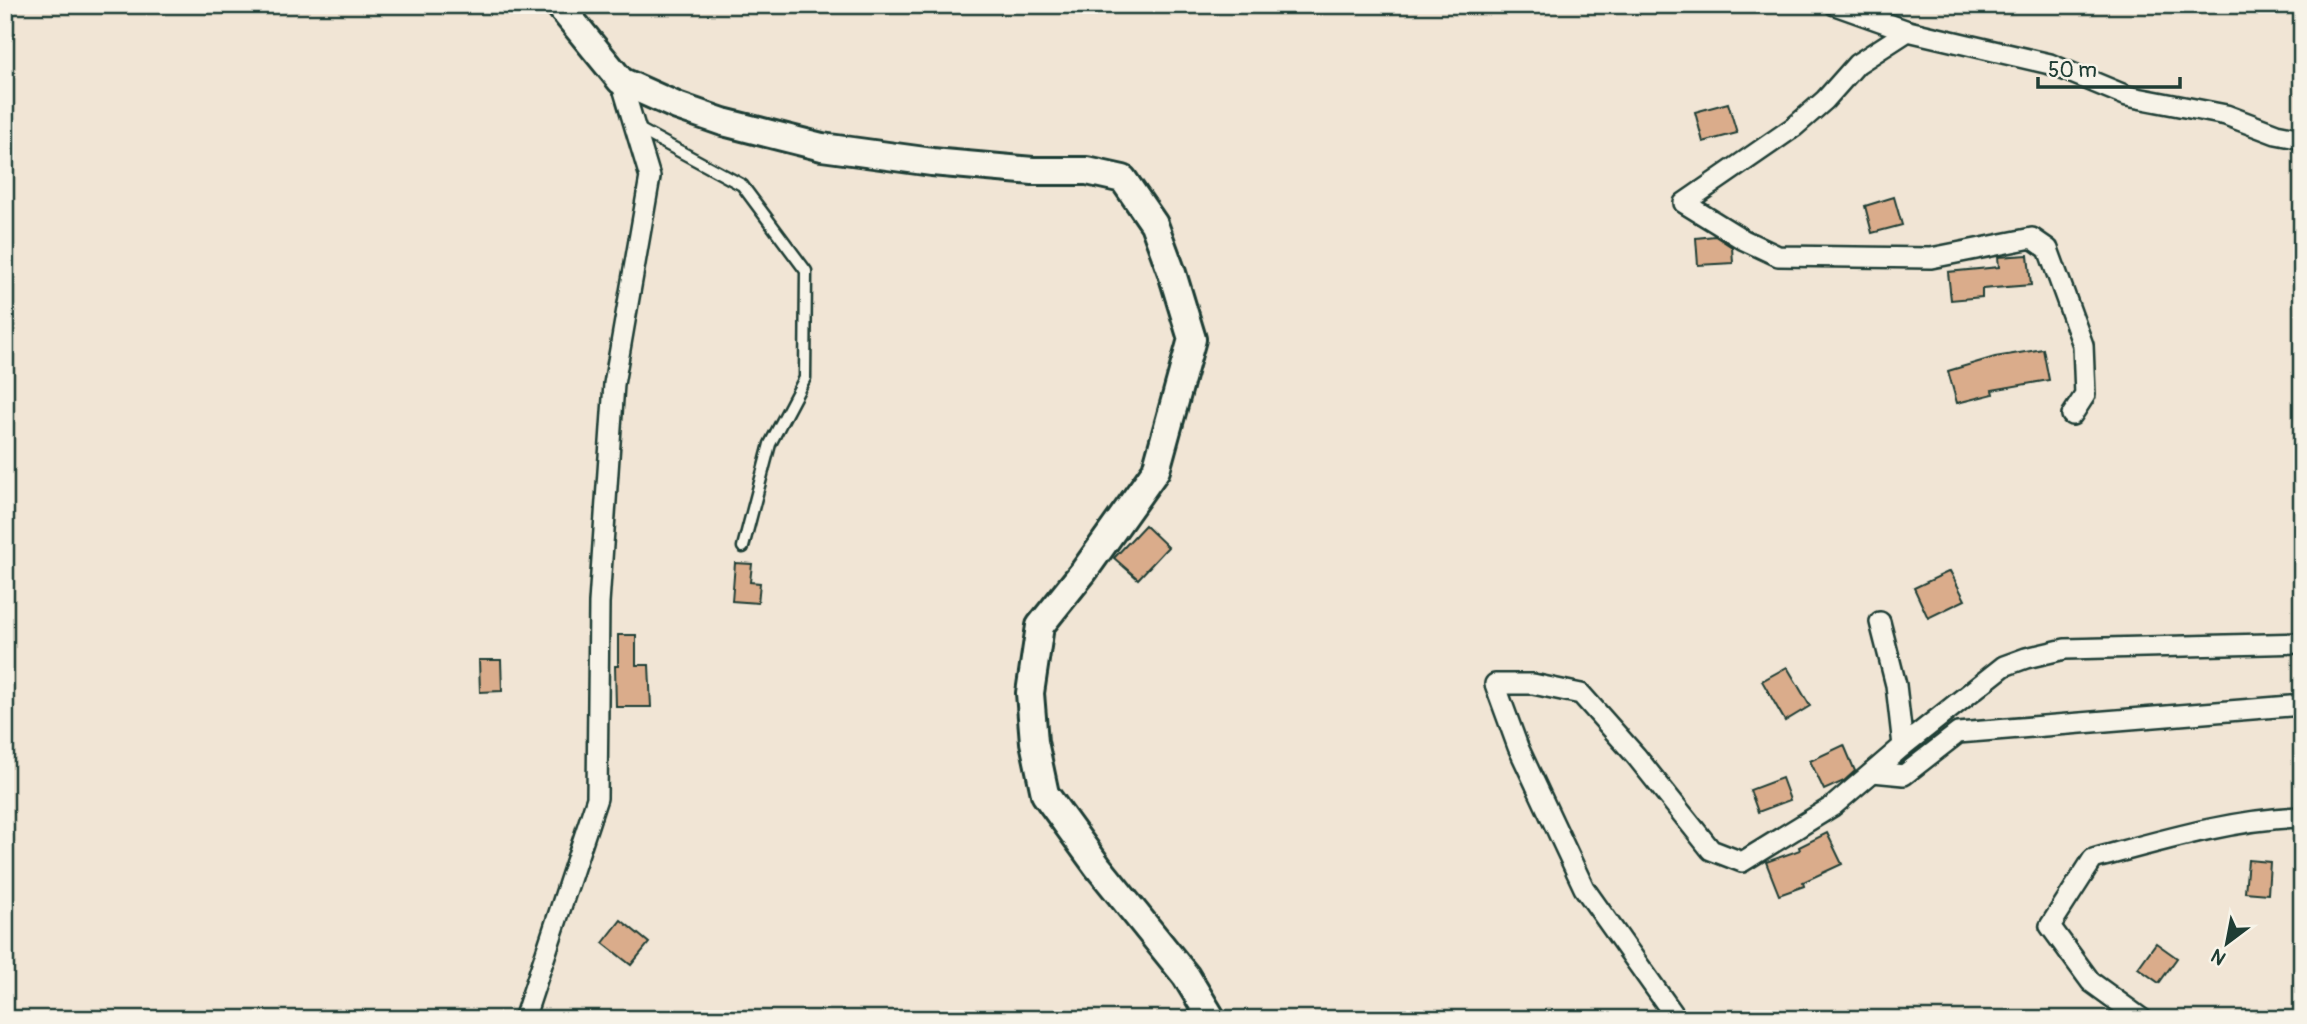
<svg xmlns="http://www.w3.org/2000/svg" width="2307" height="1024" viewBox="0 0 2307 1024" font-family="Pangolin,sans-serif">
  <rect width="100%" height="100%" fill="#f1e5d5"/>
  <filter id="ink" filterUnits="userSpaceOnUse"><feTurbulence type="fractalNoise" baseFrequency=".0143" numOctaves="2"/><feDisplacementMap in="SourceGraphic" scale="14" xChannelSelector="R" yChannelSelector="G"/><feConvolveMatrix kernelMatrix="1 2 1 2 8 2 1 2 1" color-interpolation-filters="sRGB"/></filter>
  <g filter="url(#ink)">
    <g fill="#daac8b" stroke="#1f3d34" stroke-width="2">
      <path d="M 1728,103 L 1737,133 L 1703,142 L 1695,112 Z"/>
      <path d="M 1894,197 L 1902,225 L 1872,233 L 1865,206 Z"/>
      <path d="M 1715,236 L 1732,247 L 1733,263 L 1698,265 L 1696,238 Z"/>
      <path d="M 2028,255 L 2031,285 L 1982,289 L 1982,297 L 1951,300 L 1948,272 L 1999,267 L 1998,257 Z"/>
      <path d="M 2043,349 L 2049,380 L 1992,390 L 1993,394 L 1957,403 L 1948,371 L 1995,357 Z"/>
      <path d="M 1145,525 L 1168,547 L 1138,579 L 1114,558 Z"/>
      <path d="M 735,563 L 752,564 L 750,582 L 760,583 L 758,603 L 732,601 Z"/>
      <path d="M 1950,571 L 1965,600 L 1928,618 L 1914,588 Z"/>
      <path d="M 618,635 L 636,635 L 636,665 L 649,665 L 651,707 L 616,707 L 615,666 L 618,666 Z"/>
      <path d="M 479,660 L 501,660 L 502,691 L 480,692 Z"/>
      <path d="M 1787,667 L 1810,706 L 1785,721 L 1762,681 Z"/>
      <path d="M 1844,745 L 1855,771 L 1844,781 L 1824,790 L 1810,761 Z"/>
      <path d="M 1782,778 L 1790,800 L 1758,812 L 1750,790 Z"/>
      <path d="M 1827,833 L 1842,864 L 1803,882 L 1804,886 L 1779,895 L 1766,862 L 1800,850 L 1799,847 Z"/>
      <path d="M 2248,860 L 2270,862 L 2268,894 L 2245,892 Z"/>
      <path d="M 621,920 L 649,943 L 631,965 L 603,943 Z"/>
      <path d="M 2156,943 L 2177,958 L 2159,983 L 2138,968 Z"/>
    </g>
    <g fill="none" stroke-linecap="round" stroke-linejoin="round">
      <g stroke="#1f3d34" stroke-width="15">
        <path id="lane" d="M 635,127 L 742,185 L 806,271 L 805,378 L 770,444 L 743,547"/>
      </g>
      <g stroke="#1f3d34" stroke-width="24">
        <g id="street">
          <path d="M 1835,5 L 1908,31 L 2050,64 L 2127,96 L 2226,115 L 2276,134 L 2302,139"/>
          <path d="M 1908,31 L 1857,64 L 1825,100 L 1794,127 L 1684,203 L 1744,240 L 1778,256 L 1931,258 L 2032,238 L 2048,249 L 2083,345 L 2085,395 L 2072,415"/>
          <path d="M 1903,746 L 2004,666 L 2026,658 L 2065,649 L 2302,643"/>
          <path d="M 1873,772 L 1904,775 L 1958,733 L 2302,705"/>
          <path d="M 524,1019 L 597,798 L 599,603 L 614,384 L 650,177 L 621,81"/>
          <path d="M 1677,1019 L 1584,888 L 1518,747 L 1495,684 L 1533,684 L 1581,694 L 1636,756 L 1711,850 L 1742,862 L 1833,806 L 1903,746 L 1896,685 L 1880,622"/>
          <path d="M 2142,1019 L 2091,982 L 2050,926 L 2093,859 C 2160,841 2233,819 2302,817"/>
        </g>
      </g>
      <g stroke="#1f3d34" stroke-width="32">
        <path id="secondary" d="M 559,5 L 621,81 L 677,106 L 723,122 L 822,147 L 932,162 L 1033,171 L 1087,171 L 1123,179 L 1154,224 L 1172,273 L 1192,339 L 1156,470 L 1084,571 L 1040,626 L 1030,693 L 1034,742 L 1045,794 L 1098,867 L 1186,976 L 1212,1019"/>
      </g>
      <use href="#lane" stroke="#f7f3e8" stroke-width="10"/>
      <use href="#street" stroke="#f7f3e8" stroke-width="19"/>
      <use href="#secondary" stroke="#f7f3e8" stroke-width="26"/>
    </g>
  </g>
  <rect width="2307" height="1024" fill="none" stroke="#f7f3e8" stroke-width="28"/>
  <rect x="14" y="14" width="2279" height="996" fill="none" stroke="#1f3d34" stroke-width="2.5" filter="url(#ink)"/>
  <g transform="translate(2227 943) rotate(212)" stroke="#f7f3e8" stroke-width="5" paint-order="stroke">
  <path d="M0-5L12 26L0 18L-12 26Z" fill="#1f3d34"/>
  <text y="-10" font-size="19" font-weight="bold" text-anchor="middle" fill="#1f3d34">N</text>
  </g>
  <path d="M2038 77v10h142v-10" fill="none" stroke="#1f3d34" stroke-width="3.5"/>
  <text x="2048" y="77" font-size="21" fill="#1f3d34" stroke="#f7f3e8" stroke-width="5" paint-order="stroke">50 m</text>
</svg>
